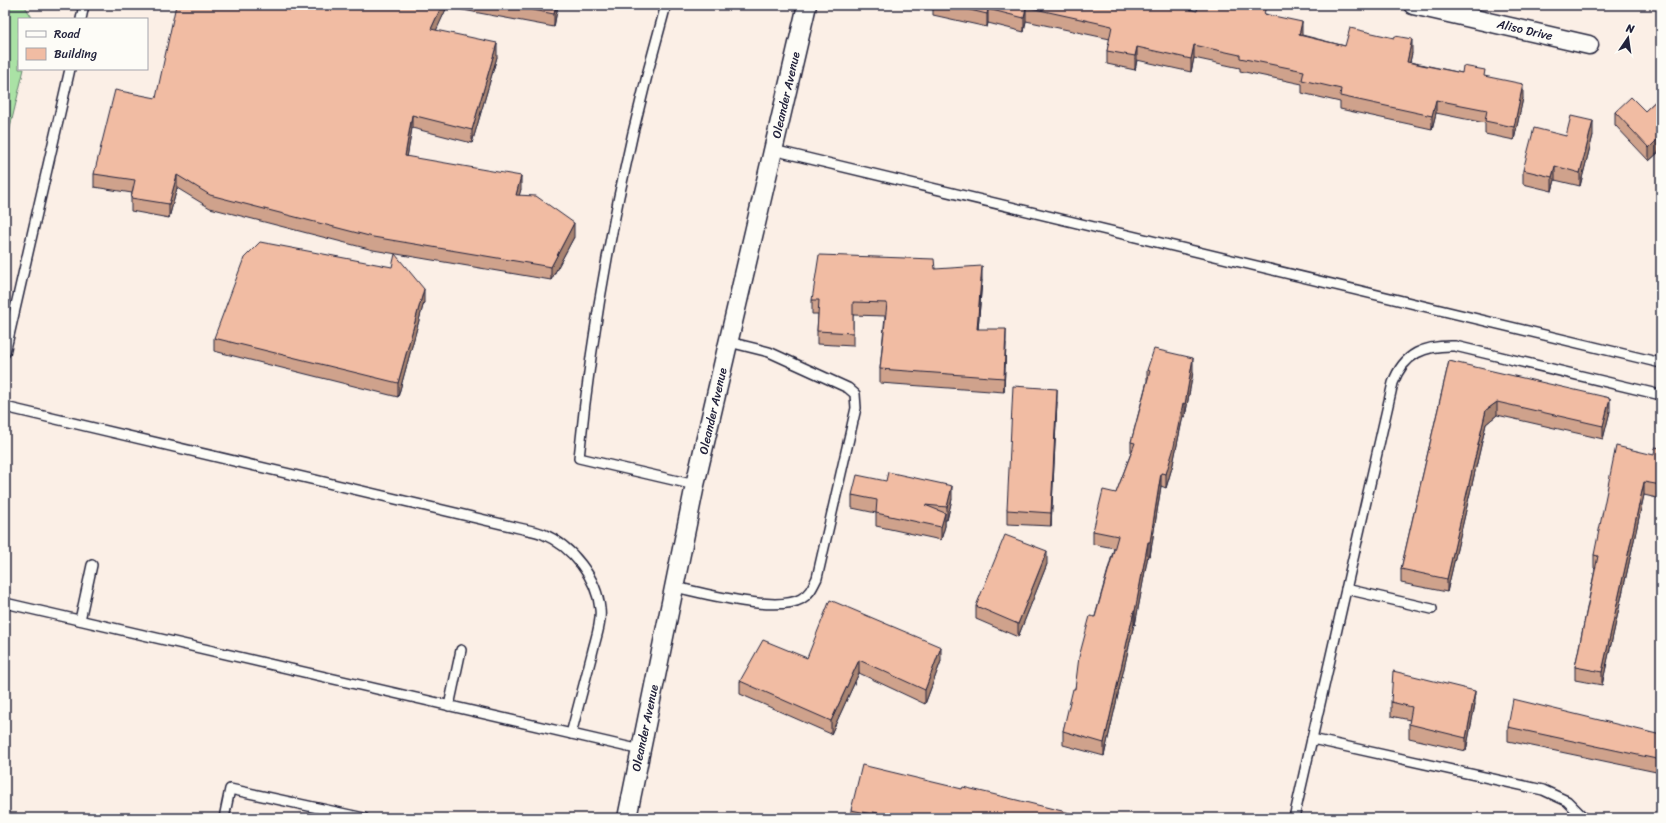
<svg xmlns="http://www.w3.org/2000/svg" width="1666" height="823" viewBox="0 0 1666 823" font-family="Sriracha,sans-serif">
  <rect width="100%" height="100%" fill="#fbefe6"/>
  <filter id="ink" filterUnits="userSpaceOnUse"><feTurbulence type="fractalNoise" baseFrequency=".025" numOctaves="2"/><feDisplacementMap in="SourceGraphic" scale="8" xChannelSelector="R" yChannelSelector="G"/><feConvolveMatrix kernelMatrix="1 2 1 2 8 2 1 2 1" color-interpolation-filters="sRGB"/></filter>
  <g filter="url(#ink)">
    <path fill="#aae2a5" stroke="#668270" d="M 5,5 L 24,5 L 33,19 L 19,19 L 19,69 L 24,69 L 5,149 Z"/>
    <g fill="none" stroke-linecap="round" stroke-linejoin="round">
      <g stroke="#22223b" stroke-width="12">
        <g id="lane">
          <path d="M 666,5 C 624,153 594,304 579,458 L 695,485"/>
          <path d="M 81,19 L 84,5"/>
          <path d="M 773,150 L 1661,363"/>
          <path d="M 5,353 L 70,69"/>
          <path d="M 5,407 L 519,528 C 527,530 536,531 543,534 C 572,546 597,578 600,609 C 602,623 595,640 592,654 C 585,681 578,707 571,734"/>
          <path d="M 675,587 C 703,593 776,613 801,599 C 810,594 813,586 817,578 L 856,408 L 855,394 L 848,388 L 769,352 L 729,342"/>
          <path d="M 1346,589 L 1432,609"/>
          <path d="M 5,603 L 641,750"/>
          <path d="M 80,620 L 92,565"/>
          <path d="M 449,706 L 461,650"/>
          <path d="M 1312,739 L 1543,790 L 1567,801 L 1584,818"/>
          <path d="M 224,818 L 230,789 L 364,818"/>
          <path d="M 1294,818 L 1393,383 C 1404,353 1425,345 1455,346 L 1661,395"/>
        </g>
      </g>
      <g stroke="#22223b" stroke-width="21">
        <g id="street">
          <path d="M 1413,5 L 1589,45"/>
          <path d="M 627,818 L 695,485 L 807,5"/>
        </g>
      </g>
      <use href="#lane" stroke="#fdfcf7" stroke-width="9"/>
      <use href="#street" stroke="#fdfcf7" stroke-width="18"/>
    </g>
    <g fill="#cfa28c" stroke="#22223b">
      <path d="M 338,5 L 558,5 L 554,27 L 447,7 L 436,30 L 497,57 L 472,143 L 412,128 L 407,157 L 521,189 L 519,195 L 574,237 L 551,280 L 373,250 L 210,208 L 177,188 L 169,218 L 131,211 L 131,198 L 132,193 L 94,187 L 94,174 L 156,98 Z"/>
      <path d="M 933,5 L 1169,5 L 1197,11 L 1266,14 L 1302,35 L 1345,46 L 1412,53 L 1410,62 L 1462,73 L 1485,77 L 1523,98 L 1514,140 L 1485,134 L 1485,123 L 1436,113 L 1432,129 L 1340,109 L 1340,102 L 1302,93 L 1302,84 L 1240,71 L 1240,68 L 1194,58 L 1191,72 L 1137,60 L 1135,70 L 1107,64 L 1107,51 L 1110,39 L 1026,21 L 1024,32 L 988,23 L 987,27 L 933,15 Z"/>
      <path d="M 1661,96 L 1661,150 L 1649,161 L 1615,125 L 1615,112 L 1645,111 Z"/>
      <path d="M 1593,135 L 1580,186 L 1555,180 L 1552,191 L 1523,184 L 1523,170 L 1566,136 Z"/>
      <path d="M 935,269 L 982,280 L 978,329 L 1006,343 L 1004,392 L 880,383 L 880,369 L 885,316 L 853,315 L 853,346 L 817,344 L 817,331 L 818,314 L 812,314 L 812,300 Z"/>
      <path d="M 424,302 L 398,397 L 214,351 L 214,338 Z"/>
      <path d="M 1449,361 L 1610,411 L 1603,439 L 1497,415 L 1486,424 L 1447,592 L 1401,583 L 1401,569 Z"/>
      <path d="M 1147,370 L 1193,372 L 1185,417 L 1183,416 L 1173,464 L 1166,488 L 1161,486 L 1150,556 L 1148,555 L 1135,625 L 1134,624 L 1104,756 L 1063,745 L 1063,731 L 1114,548 L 1093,544 L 1093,531 L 1116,493 L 1131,453 L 1131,442 L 1147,381 Z"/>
      <path d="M 1057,402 L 1051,526 L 1007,524 L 1007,510 Z"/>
      <path d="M 1661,448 L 1661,499 L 1644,495 L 1602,685 L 1575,680 L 1575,667 L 1595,569 L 1594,568 L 1594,555 L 1654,455 Z"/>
      <path d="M 852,495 L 952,499 L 947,520 L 945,520 L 945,526 L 941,540 L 876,526 L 876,513 L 852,508 Z"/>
      <path d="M 1047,564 L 1018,637 L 976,619 L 976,606 Z"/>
      <path d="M 807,658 L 941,661 L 925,704 L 859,673 L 831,734 L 740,694 L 740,681 Z"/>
      <path d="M 1391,702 L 1475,704 L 1466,751 L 1409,738 L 1409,724 L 1410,720 L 1391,716 Z"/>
      <path d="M 1508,727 L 1661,735 L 1661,773 L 1508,741 Z"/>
      <path d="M 962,789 L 1091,818 L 851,818 L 851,810 Z"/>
    </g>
    <g fill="#a98472" stroke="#22223b">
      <path d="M 442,5 L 447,5 L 447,7 L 431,42 L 431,29 Z"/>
      <path d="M 556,5 L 558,5 L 554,27 L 554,14 Z"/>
      <path d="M 1026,7 L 1026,21 L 1024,32 L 1024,18 Z"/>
      <path d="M 988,9 L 988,23 L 987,27 L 987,14 Z"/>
      <path d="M 1302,22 L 1302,35 L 1299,48 L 1299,35 Z"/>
      <path d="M 1412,39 L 1412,53 L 1407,75 L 1407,62 Z"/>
      <path d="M 497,43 L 497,57 L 472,143 L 472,130 Z"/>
      <path d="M 1194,45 L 1194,58 L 1191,72 L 1191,59 Z"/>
      <path d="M 1137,47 L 1137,60 L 1135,70 L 1135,56 Z"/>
      <path d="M 1523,84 L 1523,98 L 1514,140 L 1514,127 Z"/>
      <path d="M 1436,100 L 1436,113 L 1432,129 L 1432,116 Z"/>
      <path d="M 412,115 L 412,128 L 405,170 L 405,156 Z"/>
      <path d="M 1593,121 L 1593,135 L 1580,186 L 1580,173 Z"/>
      <path d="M 1661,136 L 1661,150 L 1649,161 L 1649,148 Z"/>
      <path d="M 1555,166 L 1555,180 L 1552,191 L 1552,177 Z"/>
      <path d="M 177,175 L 177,188 L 169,218 L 169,204 Z"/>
      <path d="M 521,176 L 521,189 L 516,208 L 516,195 Z"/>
      <path d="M 574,223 L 574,237 L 551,280 L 551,267 Z"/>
      <path d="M 982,266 L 982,280 L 977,342 L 977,329 Z"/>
      <path d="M 424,289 L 424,302 L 398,397 L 398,383 Z"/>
      <path d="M 1006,329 L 1006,343 L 1004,392 L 1004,378 Z"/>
      <path d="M 1193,358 L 1193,372 L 1185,417 L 1185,404 Z"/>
      <path d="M 1057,389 L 1057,402 L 1051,526 L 1051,513 Z"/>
      <path d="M 1610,398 L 1610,411 L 1603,439 L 1603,426 Z"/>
      <path d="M 1497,402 L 1497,415 L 1486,424 L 1447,592 L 1447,579 L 1486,410 Z"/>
      <path d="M 1183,403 L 1183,416 L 1173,464 L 1166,488 L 1166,474 Z"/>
      <path d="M 1161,473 L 1161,486 L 1150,556 L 1150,542 Z"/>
      <path d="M 1644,482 L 1644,495 L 1602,685 L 1602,672 Z"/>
      <path d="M 952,486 L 952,499 L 947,520 L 947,507 Z"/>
      <path d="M 945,513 L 945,526 L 941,540 L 941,527 Z"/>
      <path d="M 1148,542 L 1148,555 L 1135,625 L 1135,611 Z"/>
      <path d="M 1047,551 L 1047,564 L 1018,637 L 1018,624 Z"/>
      <path d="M 1134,611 L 1134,624 L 1104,756 L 1104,743 Z"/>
      <path d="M 941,647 L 941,661 L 925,704 L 925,690 Z"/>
      <path d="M 859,660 L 859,673 L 831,734 L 831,721 Z"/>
      <path d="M 1475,691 L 1475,704 L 1466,751 L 1466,738 Z"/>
    </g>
    <g fill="#f1bca3" stroke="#22223b">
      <path d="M 176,5 L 442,5 L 431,29 L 497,43 L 472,130 L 412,115 L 405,156 L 521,176 L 516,195 L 536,196 L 574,223 L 551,267 L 373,237 L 210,195 L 177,175 L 169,204 L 131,198 L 135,180 L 94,174 L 115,90 L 156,98 Z"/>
      <path d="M 507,5 L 556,5 L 554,14 Z"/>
      <path d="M 949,5 L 1169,5 L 1197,11 L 1198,5 L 1259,5 L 1266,6 L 1264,14 L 1302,22 L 1299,35 L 1345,46 L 1350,28 L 1394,38 L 1395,36 L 1412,39 L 1407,62 L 1462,73 L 1463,66 L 1485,70 L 1484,76 L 1523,84 L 1514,127 L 1485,121 L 1487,110 L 1436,100 L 1432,116 L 1340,96 L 1341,89 L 1302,80 L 1304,71 L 1240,58 L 1240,55 L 1194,45 L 1191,59 L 1137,47 L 1135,56 L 1107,51 L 1112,26 L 1026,7 L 1024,18 L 988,9 L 987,14 Z"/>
      <path d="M 1661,96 L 1661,136 L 1649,148 L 1615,112 L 1631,97 L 1645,111 Z"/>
      <path d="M 1571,116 L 1593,121 L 1580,173 L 1555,166 L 1552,177 L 1523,170 L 1534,128 L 1566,136 Z"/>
      <path d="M 260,242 L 392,267 L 395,254 L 424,289 L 398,383 L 214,338 L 244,258 Z"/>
      <path d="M 819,255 L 934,259 L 935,269 L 982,266 L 977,329 L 1006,329 L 1004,378 L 880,369 L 887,303 L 853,302 L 853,333 L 817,331 L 819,300 L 812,300 Z"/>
      <path d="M 1154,349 L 1193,358 L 1185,404 L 1183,403 L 1173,451 L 1166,474 L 1161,473 L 1150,542 L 1148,542 L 1135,611 L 1134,611 L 1104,743 L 1063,731 L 1073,689 L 1075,689 L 1079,657 L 1090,616 L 1095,617 L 1118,536 L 1093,531 L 1103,490 L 1116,493 L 1135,443 L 1131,442 L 1150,371 L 1147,370 Z"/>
      <path d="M 1449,361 L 1610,398 L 1603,426 L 1497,402 L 1486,410 L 1447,579 L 1401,569 Z"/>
      <path d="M 1013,386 L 1057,389 L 1051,513 L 1007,510 Z"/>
      <path d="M 1616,446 L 1654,455 L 1655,447 L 1661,448 L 1661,485 L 1644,482 L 1602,672 L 1575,667 L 1598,556 L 1594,555 Z"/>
      <path d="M 888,472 L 952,486 L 947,507 L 925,505 L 945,513 L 941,527 L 876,513 L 877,500 L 852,495 L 857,475 L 886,481 Z"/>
      <path d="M 1005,535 L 1047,551 L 1018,624 L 976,606 Z"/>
      <path d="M 830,600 L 941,647 L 925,690 L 859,660 L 831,721 L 740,681 L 763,640 L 807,658 Z"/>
      <path d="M 1393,671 L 1475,691 L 1466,738 L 1409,724 L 1412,707 L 1391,702 Z"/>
      <path d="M 1513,699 L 1661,735 L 1661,760 L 1508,727 Z"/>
      <path d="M 862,765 L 962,789 L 963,787 L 1091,818 L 900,818 L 873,812 L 872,814 L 851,810 Z"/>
    </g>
  </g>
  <g text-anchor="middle" stroke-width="3.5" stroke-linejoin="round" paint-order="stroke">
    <g font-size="12" fill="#22223b" stroke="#fdfcf7">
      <text transform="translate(1525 30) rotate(13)" y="4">Aliso Drive</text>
      <text transform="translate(786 95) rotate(-77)" y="4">Oleander Avenue</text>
      <text transform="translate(713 411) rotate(-77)" y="4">Oleander Avenue</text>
      <text transform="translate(645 728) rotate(-78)" y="4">Oleander Avenue</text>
    </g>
  </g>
  <rect width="1666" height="823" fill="none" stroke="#fdfcf7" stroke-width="20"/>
  <rect x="10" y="10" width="1646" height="803" fill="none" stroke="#22223b" stroke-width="1.5" filter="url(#ink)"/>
  <rect x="18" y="18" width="130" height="52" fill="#fdfcf7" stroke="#a5a5ac"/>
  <rect x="26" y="31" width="20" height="6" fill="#fdfcf7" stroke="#a5a5ac"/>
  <text x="54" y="38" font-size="12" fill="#22223b">Road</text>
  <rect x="26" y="48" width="20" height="12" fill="#f1bca3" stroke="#a5a5ac"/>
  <text x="54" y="58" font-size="12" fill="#22223b">Building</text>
  <g transform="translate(1628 38) rotate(13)" stroke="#fdfcf7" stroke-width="3" paint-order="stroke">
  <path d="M0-3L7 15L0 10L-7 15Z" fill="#22223b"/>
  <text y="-6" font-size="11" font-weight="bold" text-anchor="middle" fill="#22223b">N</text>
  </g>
</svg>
